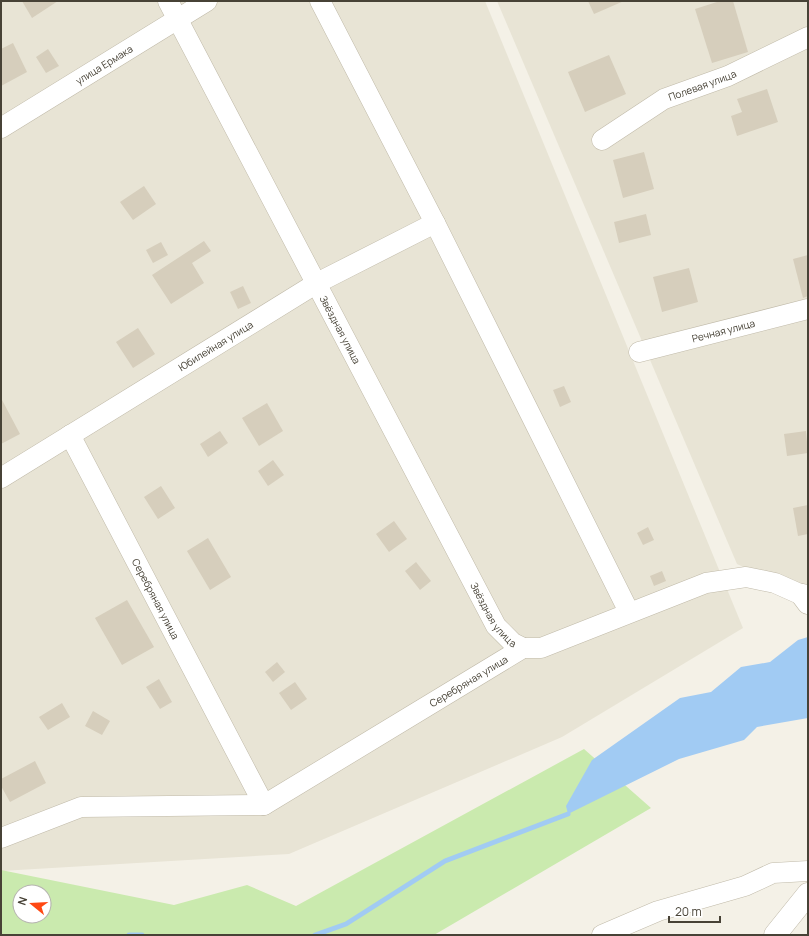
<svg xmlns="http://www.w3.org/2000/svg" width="809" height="936" viewBox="0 0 809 936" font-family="Manrope,sans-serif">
  <rect width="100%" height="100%" fill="#f4f1e7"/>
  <g fill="#e8e4d5">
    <path d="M 1,1 L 485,1 L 743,628 L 562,737 L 289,854 L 1,871 Z"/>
    <path d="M 497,1 L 808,1 L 808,598 L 737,564 Z"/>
  </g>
  <path fill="#caeaae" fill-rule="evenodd" d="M 584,749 L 651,808 L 434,935 L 1,935 L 1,870 L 174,905 L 247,885 L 296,906 ZM 20,892 L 44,892 L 44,916 L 20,916 Z"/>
  <path fill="#a1cbf3" d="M 808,637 L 808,718 L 757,727 L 744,740 L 679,759 L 568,814 L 566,806 L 592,760 L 680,698 L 711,692 L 741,667 L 770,662 L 798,640 Z"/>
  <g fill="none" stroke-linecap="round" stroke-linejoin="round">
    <g stroke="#a1cbf3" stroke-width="5">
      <path d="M 129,935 L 142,935"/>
      <path d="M 315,935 L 346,924 L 445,861 L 568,814"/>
    </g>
  </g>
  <g fill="#d6cebc">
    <path d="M 22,1 L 58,1 L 32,18 Z"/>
    <path d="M 588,1 L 624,1 L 594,14 Z"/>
    <path d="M 720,1 L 733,1 L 748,52 L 712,63 L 695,9 Z"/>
    <path d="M 13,43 L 27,72 L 1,86 L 1,49 Z"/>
    <path d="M 48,49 L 59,66 L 46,73 L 36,57 Z"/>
    <path d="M 609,55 L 626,94 L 585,112 L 568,72 Z"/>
    <path d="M 767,89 L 778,122 L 737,136 L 731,116 L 742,112 L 737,99 Z"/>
    <path d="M 644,152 L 654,189 L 623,198 L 613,160 Z"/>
    <path d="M 144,186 L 156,204 L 133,220 L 120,202 Z"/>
    <path d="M 646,214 L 651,235 L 619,243 L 614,222 Z"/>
    <path d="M 204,241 L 211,251 L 192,263 L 204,283 L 171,304 L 152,275 Z"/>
    <path d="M 161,242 L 168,255 L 153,263 L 146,250 Z"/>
    <path d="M 808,255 L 808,296 L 803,298 L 793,259 Z"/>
    <path d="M 689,268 L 698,302 L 662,312 L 653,277 Z"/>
    <path d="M 243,286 L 251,303 L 238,309 L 230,292 Z"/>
    <path d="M 138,328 L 155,354 L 133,368 L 116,342 Z"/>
    <path d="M 564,386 L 571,402 L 560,407 L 553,390 Z"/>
    <path d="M 1,398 L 20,434 L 1,444 Z"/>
    <path d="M 267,403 L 283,431 L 259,446 L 242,418 Z"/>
    <path d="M 220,431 L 228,443 L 208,457 L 200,444 Z"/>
    <path d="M 806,431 L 808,453 L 787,456 L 784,434 Z"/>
    <path d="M 273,460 L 284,475 L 268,486 L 258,471 Z"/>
    <path d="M 161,486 L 175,508 L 158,519 L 144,497 Z"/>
    <path d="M 808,505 L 808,534 L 798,536 L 793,508 Z"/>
    <path d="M 394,521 L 407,539 L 389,552 L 376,534 Z"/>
    <path d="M 648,527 L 654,540 L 643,545 L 637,533 Z"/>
    <path d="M 208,538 L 231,577 L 210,590 L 187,551 Z"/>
    <path d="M 416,562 L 431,581 L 420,590 L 405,571 Z"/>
    <path d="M 662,571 L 666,581 L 654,586 L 650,576 Z"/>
    <path d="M 127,600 L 154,647 L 122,665 L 95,618 Z"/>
    <path d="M 277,662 L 285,672 L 273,682 L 265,672 Z"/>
    <path d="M 159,679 L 172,702 L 160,709 L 146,687 Z"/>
    <path d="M 295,682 L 307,699 L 291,710 L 279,693 Z"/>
    <path d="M 62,703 L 70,717 L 48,730 L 39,717 Z"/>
    <path d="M 93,711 L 110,721 L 102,735 L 85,726 Z"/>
    <path d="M 35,761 L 46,783 L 10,802 L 1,786 L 1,779 Z"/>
  </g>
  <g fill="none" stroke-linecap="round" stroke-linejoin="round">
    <g stroke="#c0baa9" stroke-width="21">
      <g id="minor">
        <path id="s1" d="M 168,1 L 496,626 L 513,643 L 523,648"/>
        <path d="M 320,1 L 435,223 L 629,612"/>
        <path id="s2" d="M 1,128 L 207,1"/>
        <path id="s3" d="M 602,140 L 664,99 L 728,76 L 808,37"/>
        <path id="s4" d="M 639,352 L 808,309"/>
        <path id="s5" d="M 70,435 L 264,805"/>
        <path id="s6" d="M 1,478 L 317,283 L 435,223"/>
        <path id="s7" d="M 1,838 L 81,807 L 264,805 L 523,648 L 541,648 L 706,583 L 746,577 L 775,583 L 802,595"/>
        <path d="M 602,935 L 658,911 L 745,886 L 773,873 L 808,871"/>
      </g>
    </g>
    <g stroke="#c0baa9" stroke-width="23">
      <g id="tertiary">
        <path d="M 802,595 L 808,603"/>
        <path d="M 775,935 L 808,894"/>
      </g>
    </g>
    <use href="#minor" stroke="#fff" stroke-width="20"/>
    <use href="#tertiary" stroke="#fff" stroke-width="22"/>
  </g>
  <g text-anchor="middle" stroke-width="4" stroke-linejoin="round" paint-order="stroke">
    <g font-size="10" fill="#474236" stroke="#fff">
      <text dy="4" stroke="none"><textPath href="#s2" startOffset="121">улица Ермака</textPath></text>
      <text dy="4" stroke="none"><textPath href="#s3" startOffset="115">Полевая улица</textPath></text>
      <text dy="4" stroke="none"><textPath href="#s1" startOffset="371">Звёздная улица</textPath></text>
      <text dy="4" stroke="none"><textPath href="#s4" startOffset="87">Речная улица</textPath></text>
      <text dy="4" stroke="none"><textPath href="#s6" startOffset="252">Юбилейная улица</textPath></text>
      <text dy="4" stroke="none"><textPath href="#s5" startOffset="185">Серебряная улица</textPath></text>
      <text dy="4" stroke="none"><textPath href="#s1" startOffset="695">Звёздная улица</textPath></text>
      <text dy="4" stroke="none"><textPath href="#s7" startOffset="508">Серебряная улица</textPath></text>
    </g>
  </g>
  <rect width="809" height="936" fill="none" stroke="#474236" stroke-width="4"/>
  <g transform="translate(32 904) rotate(288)"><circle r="19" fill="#ffffff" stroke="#b5b3af"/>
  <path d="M0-3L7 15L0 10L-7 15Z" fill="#ff4813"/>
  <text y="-6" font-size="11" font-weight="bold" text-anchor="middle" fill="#474236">N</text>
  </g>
  <path d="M669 916v6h51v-6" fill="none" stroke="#474236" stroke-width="2"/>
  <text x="675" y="916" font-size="12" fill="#474236" stroke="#ffffff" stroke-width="3" paint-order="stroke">20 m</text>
</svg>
